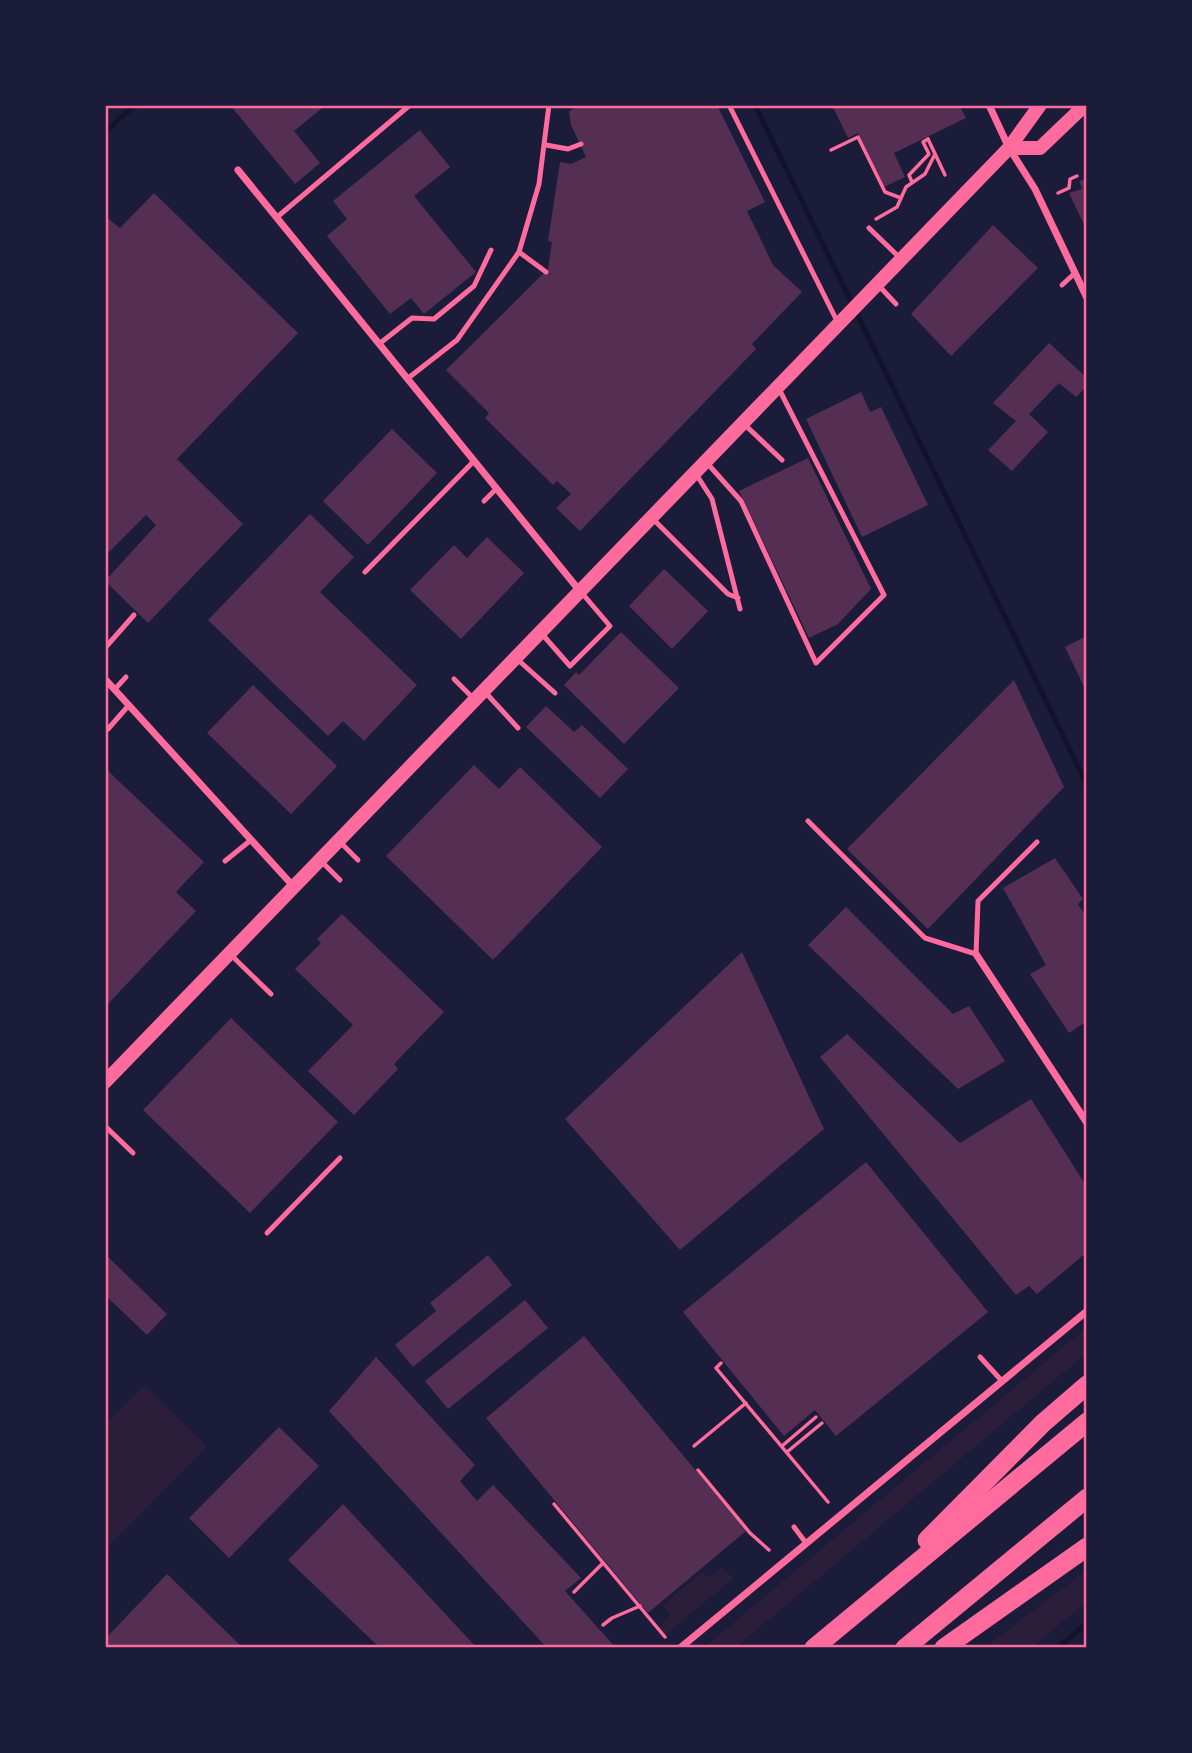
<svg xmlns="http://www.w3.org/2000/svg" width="1192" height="1753" viewBox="0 0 1192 1753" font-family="Ubuntu,sans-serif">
  <rect width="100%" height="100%" fill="#1b1b3a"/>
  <g fill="#2a1e3b">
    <path d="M 1087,1327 L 1087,1353 L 735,1648 L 703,1648 Z"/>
    <path d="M 144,1385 L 207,1446 L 105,1550 L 105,1425 Z"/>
    <path d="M 721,1568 L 734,1578 L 665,1635 L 658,1626 L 671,1616 L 662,1605 L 703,1572 L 708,1578 Z"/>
    <path d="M 1087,1570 L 1087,1602 L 1031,1648 L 984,1648 Z"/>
  </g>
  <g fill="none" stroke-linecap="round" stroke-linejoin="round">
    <g stroke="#12122b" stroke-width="5">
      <path d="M 755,105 L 1087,785"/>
      <path d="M 105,132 L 135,105"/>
      <path d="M 1058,1648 L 1087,1623"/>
    </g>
  </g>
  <g fill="#542f53">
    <path d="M 230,105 L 326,105 L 294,131 L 320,163 L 295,184 Z"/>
    <path d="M 582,105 L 717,105 L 765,202 L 747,211 L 773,265 L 802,292 L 752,344 L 756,349 L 580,531 L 556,508 L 571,494 L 557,481 L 553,485 L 485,418 L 489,413 L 446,370 L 548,269 L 552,242 L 548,241 L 560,162 L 571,164 L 586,157 L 571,125 L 569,111 Z"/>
    <path d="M 832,105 L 959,105 L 966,118 L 894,153 L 905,177 L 884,187 L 858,133 L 848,138 Z"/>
    <path d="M 420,130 L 450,167 L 414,196 L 476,272 L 424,314 L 411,298 L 390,314 L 327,236 L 347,219 L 333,201 Z"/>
    <path d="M 1087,179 L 1087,231 L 1069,193 L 1082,189 L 1079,181 Z"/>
    <path d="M 154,193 L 298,333 L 177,459 L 243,524 L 148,623 L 105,581 L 156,525 L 146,515 L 109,552 L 105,548 L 105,216 L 120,228 Z"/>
    <path d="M 993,225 L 1038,268 L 951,356 L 911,314 Z"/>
    <path d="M 1049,343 L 1087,378 L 1087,386 L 1076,397 L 1059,383 L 1029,414 L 1048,432 L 1012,471 L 988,450 L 1016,421 L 993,403 Z"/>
    <path d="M 861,392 L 870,412 L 881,407 L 928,505 L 862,537 L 806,419 Z"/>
    <path d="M 392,429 L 437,473 L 368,545 L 323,501 Z"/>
    <path d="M 808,458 L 871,589 L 838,624 L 809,638 L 739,491 Z"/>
    <path d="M 310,514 L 354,557 L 320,592 L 417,685 L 364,741 L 343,721 L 328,736 L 208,620 Z"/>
    <path d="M 487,537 L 524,573 L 461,639 L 410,590 L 454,545 L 467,558 Z"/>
    <path d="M 664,569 L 708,611 L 672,649 L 629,606 Z"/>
    <path d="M 621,632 L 679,688 L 624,744 L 564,685 L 576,672 L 579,675 Z"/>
    <path d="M 1087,636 L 1087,693 L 1065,647 Z"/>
    <path d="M 1014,680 L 1064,787 L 928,929 L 847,849 Z"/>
    <path d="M 253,685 L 337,766 L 291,814 L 207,733 Z"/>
    <path d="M 546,706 L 574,732 L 582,725 L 628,769 L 600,798 L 526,727 Z"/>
    <path d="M 474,765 L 499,789 L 520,767 L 602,847 L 493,960 L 386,856 Z"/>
    <path d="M 105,768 L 204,862 L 176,892 L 196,911 L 105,1007 Z"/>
    <path d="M 1055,858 L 1083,899 L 1078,904 L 1087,918 L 1087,1021 L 1069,1033 L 1030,974 L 1046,965 L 1003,888 Z"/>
    <path d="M 846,907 L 953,1014 L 969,1006 L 1005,1061 L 958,1089 L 808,945 Z"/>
    <path d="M 342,914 L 444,1012 L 394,1064 L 398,1069 L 354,1115 L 308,1071 L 353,1025 L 295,969 L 321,943 L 317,939 Z"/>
    <path d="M 742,952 L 824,1129 L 680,1250 L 565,1119 Z"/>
    <path d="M 231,1018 L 338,1122 L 250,1213 L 143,1110 Z"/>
    <path d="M 847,1034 L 960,1143 L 1031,1099 L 1087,1187 L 1087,1252 L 1037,1294 L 1029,1286 L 1016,1295 L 820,1057 Z"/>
    <path d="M 866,1162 L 988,1312 L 836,1436 L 815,1410 L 784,1436 L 683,1312 Z"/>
    <path d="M 105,1254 L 167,1314 L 147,1335 L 105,1295 Z"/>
    <path d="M 488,1255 L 512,1285 L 413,1367 L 395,1345 L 436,1311 L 430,1303 Z"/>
    <path d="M 525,1300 L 548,1328 L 448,1409 L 425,1381 Z"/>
    <path d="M 584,1336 L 746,1531 L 648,1613 L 486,1418 Z"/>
    <path d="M 376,1357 L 475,1465 L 460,1481 L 477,1501 L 493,1485 L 581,1578 L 565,1591 L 616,1648 L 547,1648 L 329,1411 Z"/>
    <path d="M 279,1427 L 319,1466 L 229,1558 L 189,1518 Z"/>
    <path d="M 343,1504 L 477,1648 L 380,1648 L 288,1560 Z"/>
    <path d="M 167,1574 L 243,1648 L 105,1648 L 105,1639 Z"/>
  </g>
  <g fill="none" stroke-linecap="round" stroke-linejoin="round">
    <g stroke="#ff6b9d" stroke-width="3.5">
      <path d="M 928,139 L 945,175"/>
      <path d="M 831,150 L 858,137 L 885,192 L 901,198"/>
      <path d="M 912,182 L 909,175 L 929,154 L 923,142 L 928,139"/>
      <path d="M 1058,193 L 1069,188 L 1070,179 L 1077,176"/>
      <path d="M 876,219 L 897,207 L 906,187 L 925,174 L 935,154"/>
      <path d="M 721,1363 L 716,1368 L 828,1502"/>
      <path d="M 694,1446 L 746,1403"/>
      <path d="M 782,1446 L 816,1417"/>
      <path d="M 787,1452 L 822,1423"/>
      <path d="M 698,1470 L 750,1533 L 769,1550"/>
      <path d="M 554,1504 L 665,1637"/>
      <path d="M 574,1592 L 603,1563"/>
      <path d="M 603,1625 L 612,1618 L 640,1606"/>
    </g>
    <g stroke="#ff6b9d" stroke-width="5">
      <path d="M 729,105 L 838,323"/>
      <path d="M 546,145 L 568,149 L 581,144"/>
      <path d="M 276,218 L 410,105"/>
      <path d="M 869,228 L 899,257"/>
      <path d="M 519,252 L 546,272"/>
      <path d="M 1062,285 L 1075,273"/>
      <path d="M 879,286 L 896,304"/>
      <path d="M 379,344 L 412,318 L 434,319 L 474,286 L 491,250"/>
      <path d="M 407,379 L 457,340 L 519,252 L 539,184 L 549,105"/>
      <path d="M 744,424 L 782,460"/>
      <path d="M 707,463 L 741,501 L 816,663 L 884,595 L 779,389"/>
      <path d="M 696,474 L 712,499 L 740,609"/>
      <path d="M 484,501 L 496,489"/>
      <path d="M 653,519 L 728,594 L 738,598"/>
      <path d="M 365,572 L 474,461"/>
      <path d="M 542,634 L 570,666 L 610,626 L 581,592"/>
      <path d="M 105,648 L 134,615"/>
      <path d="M 517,659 L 555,693"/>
      <path d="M 454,679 L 474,699"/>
      <path d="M 115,689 L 126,677"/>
      <path d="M 484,691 L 518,728"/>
      <path d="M 108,729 L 129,705"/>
      <path d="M 808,821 L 925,938 L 976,954 L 978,901 L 1037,842"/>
      <path d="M 339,841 L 358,860"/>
      <path d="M 320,860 L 340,880"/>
      <path d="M 225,861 L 251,840"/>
      <path d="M 231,955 L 271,994"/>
      <path d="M 105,1126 L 133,1153"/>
      <path d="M 267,1233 L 340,1158"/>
      <path d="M 980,1357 L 1002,1381"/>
      <path d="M 794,1527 L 806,1543"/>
    </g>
    <g stroke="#ff6b9d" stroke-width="7">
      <path d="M 989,105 L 1009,148 L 1035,189 L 1087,298"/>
      <path d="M 238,170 L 579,590"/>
      <path d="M 105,679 L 294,887"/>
      <path d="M 976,954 L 1087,1123"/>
      <path d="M 680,1648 L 1087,1311"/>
    </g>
    <g stroke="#ff6b9d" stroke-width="14">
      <path d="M 1009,148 L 1040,148 L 1085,105"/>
      <path d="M 105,1082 L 1009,148 L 1040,105"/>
    </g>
    <g stroke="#ff6b9d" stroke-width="19">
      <path d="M 927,1540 L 1043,1423 L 1087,1385"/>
      <path d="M 814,1648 L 1087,1422"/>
      <path d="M 905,1648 L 1087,1498"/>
      <path d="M 944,1648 L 1087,1547"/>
    </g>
  </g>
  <rect width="1192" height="1753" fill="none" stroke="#1b1b3a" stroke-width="214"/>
  <rect x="107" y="107" width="978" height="1539" fill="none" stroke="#ff6b9d" stroke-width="2.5"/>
</svg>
